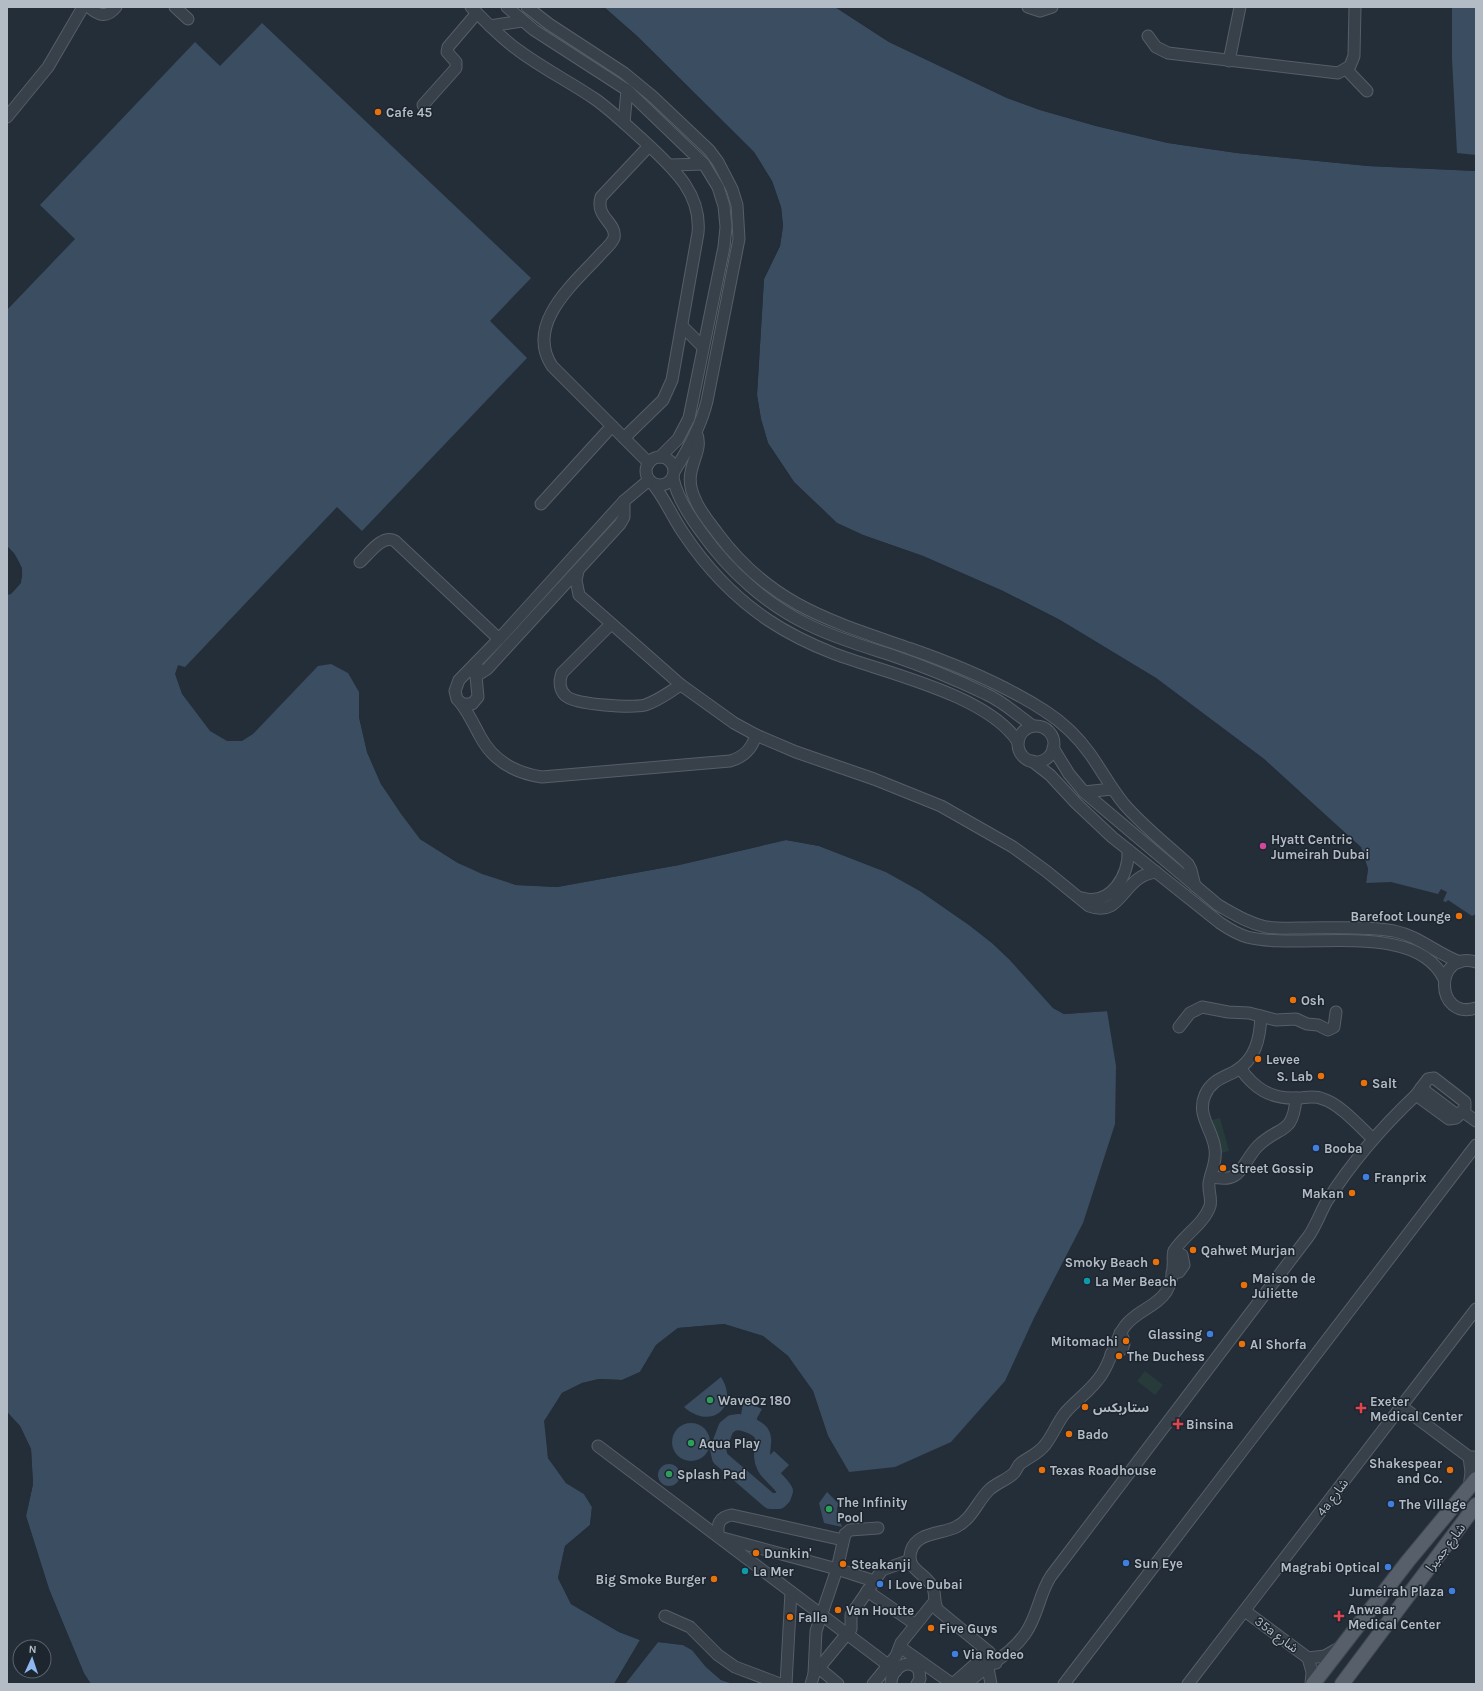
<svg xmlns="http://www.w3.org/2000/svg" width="1483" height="1691" viewBox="0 0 1483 1691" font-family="Karla,'Noto Sans Arabic',sans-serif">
  <rect width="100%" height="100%" fill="#242e39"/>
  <g fill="#273b3b">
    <path d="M 1220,1118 L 1229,1151 L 1218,1154 L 1207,1121 Z"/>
    <path d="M 1145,1371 L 1163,1385 L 1155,1395 L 1137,1381 Z"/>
  </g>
  <g fill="#3b4d61">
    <path d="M 604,7 L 835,7 L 889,42 L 1007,98 L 1040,110 L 1096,126 L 1168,143 L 1237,153 L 1368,166 L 1476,171 L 1476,914 L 1472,916 L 1448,900 L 1446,902 L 1443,901 L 1447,892 L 1441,889 L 1438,894 L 1391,882 L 1366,883 L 1368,869 L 1361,847 L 1264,759 L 1156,678 L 1060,620 L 1003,591 L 923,556 L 863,535 L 837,523 L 794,482 L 768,443 L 761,419 L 757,395 L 764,279 L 780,246 L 783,226 L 781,207 L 772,181 L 754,152 L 637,36 Z"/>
    <path d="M 1452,7 L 1476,7 L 1476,155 L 1457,153 L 1452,59 Z"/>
    <path d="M 262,23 L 531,278 L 490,321 L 527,358 L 362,531 L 337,507 L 185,667 L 178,665 L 175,674 L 182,694 L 210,731 L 227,741 L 242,741 L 253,734 L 318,666 L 331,664 L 348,673 L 359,692 L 359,717 L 367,752 L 381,784 L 420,839 L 458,863 L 516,885 L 557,887 L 679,865 L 786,840 L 819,846 L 886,872 L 920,891 L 969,925 L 992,943 L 1010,960 L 1053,1008 L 1064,1014 L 1107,1011 L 1116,1066 L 1115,1124 L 1083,1223 L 1034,1318 L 1005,1381 L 951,1442 L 895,1467 L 849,1472 L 828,1436 L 813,1391 L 788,1356 L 763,1336 L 724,1324 L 678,1328 L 656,1345 L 640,1372 L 622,1380 L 599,1379 L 582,1383 L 562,1393 L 545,1421 L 548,1458 L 566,1483 L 584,1494 L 592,1507 L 590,1525 L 565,1546 L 558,1578 L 571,1604 L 619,1632 L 640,1640 L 614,1684 L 91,1684 L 84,1673 L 49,1589 L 26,1516 L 33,1484 L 31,1449 L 20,1426 L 7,1412 L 7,595 C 12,593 14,591 17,587 C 29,574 18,557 7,546 L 7,310 L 75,239 L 40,205 L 195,42 L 220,66 Z"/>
    <path d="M 721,1377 C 740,1407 711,1431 684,1407 Z"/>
    <path d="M 743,1403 L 749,1403 L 762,1409 L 757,1418 L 756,1429 L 747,1424 L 735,1422 L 741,1415 Z"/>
    <circle cx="691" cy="1442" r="19"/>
    <path d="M 774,1451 L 789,1465 L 780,1474 L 769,1463 L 769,1456 Z"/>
    <circle cx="669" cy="1475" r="11"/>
    <path d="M 827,1492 L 838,1503 L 837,1510 L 842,1527 L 824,1523 L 819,1503 Z"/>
    <path d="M 658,1642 L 683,1645 L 692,1650 L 706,1667 L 721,1680 L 733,1684 L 625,1684 Z"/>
  </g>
  <g fill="#242e39">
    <path d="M 602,7 L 604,7 L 637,36 L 754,152 L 772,181 L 781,207 L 783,226 L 780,246 L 764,279 L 757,395 L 761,419 L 768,443 L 794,482 L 837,523 L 863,535 L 923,556 L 1003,591 L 1060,620 L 1156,678 L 1264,759 L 1361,848 L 1368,869 L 1366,883 L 1381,883 L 1364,884 L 1366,869 L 1359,849 L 1263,760 L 1155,680 L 1059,621 L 1002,592 L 923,558 L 862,537 L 836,524 L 793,483 L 767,443 L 759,420 L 755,395 L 762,279 L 778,245 L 781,226 L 779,208 L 770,182 L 753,153 L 636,37 Z"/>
    <path d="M 835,7 L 838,7 L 890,40 L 1008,96 L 1041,108 L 1096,124 L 1168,141 L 1237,151 L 1368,164 L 1476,169 L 1476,171 L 1368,166 L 1237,153 L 1168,143 L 1096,126 L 1040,110 L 1007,98 L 889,42 Z"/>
    <path d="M 7,546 L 14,553 L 22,568 L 21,583 L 11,594 L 7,595 L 7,593 L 19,582 L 20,569 Z"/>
    <path d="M 361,709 L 369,751 L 382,783 L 403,813 L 422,838 L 458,861 L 483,872 L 516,883 L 557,885 L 679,863 L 786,838 L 819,844 L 887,870 L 921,889 L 970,923 L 993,942 L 1011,959 L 1054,1007 L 1065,1012 L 1106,1009 L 1109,1011 L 1064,1014 L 1053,1008 L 1010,960 L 992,943 L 969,925 L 920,891 L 886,872 L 819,846 L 786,840 L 679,865 L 557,887 L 516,885 L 482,874 L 458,863 L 420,839 L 401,814 L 381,784 L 367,752 L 359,717 Z"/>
    <path d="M 724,1324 L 763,1336 L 788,1356 L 813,1391 L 828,1436 L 850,1474 L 847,1473 L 840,1462 L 826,1437 L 811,1392 L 787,1358 L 762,1338 L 723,1326 L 679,1330 L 657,1347 L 641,1374 L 622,1382 L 599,1381 L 582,1385 L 564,1394 L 547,1422 L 550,1457 L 568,1481 L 586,1493 L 594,1507 L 591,1526 L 566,1547 L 560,1577 L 572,1602 L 620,1630 L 642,1639 L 617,1684 L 614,1684 L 640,1640 L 619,1632 L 571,1604 L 558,1578 L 565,1546 L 590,1525 L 592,1507 L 584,1494 L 566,1483 L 548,1458 L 544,1421 L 562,1393 L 582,1383 L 599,1379 L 622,1380 L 640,1372 L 656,1345 L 678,1328 Z"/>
    <path d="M 7,1412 L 20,1426 L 31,1449 L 33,1484 L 26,1516 L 49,1589 L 83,1673 L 91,1684 L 88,1684 L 82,1674 L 47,1590 L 24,1517 L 31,1484 L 29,1450 L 18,1428 L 7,1415 Z"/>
    <path d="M 658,1640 L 683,1643 L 693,1649 L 707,1666 L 722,1678 L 731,1680 L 735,1684 L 721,1680 L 706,1667 L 692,1650 L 683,1645 L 658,1642 L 625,1684 L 623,1684 Z"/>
  </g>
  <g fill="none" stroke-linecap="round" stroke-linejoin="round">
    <path stroke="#3b4d61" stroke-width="16" d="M 739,1422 C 780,1432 754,1446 765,1467 C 770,1476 781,1482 785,1491 L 783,1497 L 779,1501 L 770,1501 L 720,1458 L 718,1449 L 726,1428 L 732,1423 Z"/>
    <g stroke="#565e68" stroke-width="13">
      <g id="minor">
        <path d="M 89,7 C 99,16 107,18 116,7"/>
        <path d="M 175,7 L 188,19"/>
        <path d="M 471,7 C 486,22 501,38 518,50 C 542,68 570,82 595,99 C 612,111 627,126 643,140 C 670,166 702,191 698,233 L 672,380 L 663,400 L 624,438"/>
        <path d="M 507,7 L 534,30 L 627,90 L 704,164 L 718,187 L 724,206 L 726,227 L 724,247 L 689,418 L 678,439 L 660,457"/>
        <path d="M 527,7 L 549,24 L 624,73 L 652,96 L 709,150 L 718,162 L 732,189 L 737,205 L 739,239 L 707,401 C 701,426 689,448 675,470"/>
        <path d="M 1028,7 L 1040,11 L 1052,7"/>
        <path d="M 490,26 L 522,21"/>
        <path d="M 1148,36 L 1156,47 L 1168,53 L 1338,73 L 1350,66 L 1354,56 L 1355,7"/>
        <path d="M 1229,61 L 1240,7"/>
        <path d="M 1346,69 L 1367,91"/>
        <path d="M 423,105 L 456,68 L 456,62 L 447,52 L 448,47 L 477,13"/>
        <path d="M 7,117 L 48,67 L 83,7"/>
        <path d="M 624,123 L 627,90"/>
        <path d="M 670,165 L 704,164"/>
        <path d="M 682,326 L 703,347"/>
        <path d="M 696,432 C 706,454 680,468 695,499 C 700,512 710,523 718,534 C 771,605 831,621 911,649 C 957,665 1003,684 1045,711 C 1062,722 1078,737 1090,754 C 1102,771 1111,788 1124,804 C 1143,826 1166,844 1188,864 L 1191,870 L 1195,886"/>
        <circle cx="660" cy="471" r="14"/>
        <path d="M 649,463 L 552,366 C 525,325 572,285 598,257 C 603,251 611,245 614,238 C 617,222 595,218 601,197 L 649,146"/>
        <path d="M 673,478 C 677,498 690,517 702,533 C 729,571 767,605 809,625 C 835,638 863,646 891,655 C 923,666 955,679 986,694 C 1004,702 1017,715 1033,726"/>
        <path d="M 652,483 C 665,498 672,517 684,534 C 706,567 734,597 768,620 C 789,634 812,645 835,654 C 886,673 988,695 1018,742"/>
        <path d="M 541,504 L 612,426"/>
        <path d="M 360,562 C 369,554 382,534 395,541 L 499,639"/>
        <path d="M 578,571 L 576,580 L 579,595 L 681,685 L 734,723 L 756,735 L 796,752 L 874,779 L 941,806 L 1013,847 L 1046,871 L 1089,906 C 1116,916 1120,892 1138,879 C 1143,875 1149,873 1156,872"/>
        <path d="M 611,624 L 562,673 C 559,681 559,690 566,696 C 576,705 632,708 645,705 C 658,701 669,692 681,685"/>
        <path d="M 477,663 L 476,676 L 478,697 L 472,704 L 462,704 L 457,699 L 455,691 L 459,680 L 499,639 L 624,501 L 649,480"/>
        <path d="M 476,676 L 487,669 L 620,524 L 624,517 L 624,501"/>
        <path d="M 460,702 C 468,712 474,725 480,736 C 493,761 515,773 542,777 L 730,761 C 744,757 752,749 756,735"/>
        <circle cx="1036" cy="744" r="18"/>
        <path d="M 1053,748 L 1069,774 L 1084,792 L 1218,905 C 1234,914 1248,923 1266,927 C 1277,929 1288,928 1299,928 C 1330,928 1363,926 1394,931 C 1419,936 1437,954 1460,962"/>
        <path d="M 1032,761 L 1050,775 L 1076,803 L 1112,837 L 1220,923 C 1229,929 1237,934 1247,937 C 1301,951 1416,919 1444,979"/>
        <path d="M 1084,792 L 1112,789"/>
        <path d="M 1082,898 C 1110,907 1130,875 1128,850"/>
        <path d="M 1476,962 C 1433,950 1435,1021 1476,1008"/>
        <path d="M 1179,1027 L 1190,1013 L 1202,1007 L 1228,1012 L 1249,1013 L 1276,1020 L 1296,1019 L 1307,1024 L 1318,1025 L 1328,1030 L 1334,1027 L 1336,1012"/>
        <path d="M 1240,1068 C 1254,1088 1270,1099 1296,1098 C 1306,1098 1314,1095 1323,1099 C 1340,1104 1360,1127 1373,1139"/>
        <path d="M 1434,1078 L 1465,1102 L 1465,1108 L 1456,1118 L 1449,1119 L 1416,1095 L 1428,1079 Z"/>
        <path d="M 1421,1088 L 1458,1116"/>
        <path d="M 1462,1111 L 1476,1121"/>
        <path d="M 1211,1176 C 1242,1186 1242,1162 1258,1146 C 1279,1125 1293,1136 1296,1098"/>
        <path d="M 1172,1273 L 1179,1272 L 1184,1265 L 1182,1255 L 1174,1251"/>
        <path d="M 1111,1354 C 1123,1353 1128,1343 1120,1333"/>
        <path d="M 1401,1406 L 1469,1457 L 1476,1457"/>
        <path d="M 598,1446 L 896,1671"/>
        <path d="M 1469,1488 L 1471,1472 L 1469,1457"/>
        <path d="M 843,1540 L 732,1515 C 719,1517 716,1525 719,1537 L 837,1569 L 874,1581"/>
        <path d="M 867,1591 L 915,1624"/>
        <path d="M 1245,1611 L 1308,1658"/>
        <path d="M 665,1616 L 690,1627 L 718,1655 L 735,1667 L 780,1684"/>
        <path d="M 900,1647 L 951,1683 L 955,1682 L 989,1652"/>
        <path d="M 1308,1658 L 1325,1656 L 1339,1648"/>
        <path d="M 1308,1658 L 1312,1672 L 1311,1684"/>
        <path d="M 996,1663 L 989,1652 L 938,1610 C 933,1602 936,1595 933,1588 C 927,1573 905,1570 911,1551 C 916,1532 942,1534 956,1527 C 972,1519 977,1502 989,1490 C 996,1483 1007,1480 1014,1473 C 1017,1470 1017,1466 1021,1463 C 1029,1457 1038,1454 1045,1445 C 1053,1435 1057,1423 1065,1413 C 1077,1399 1092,1390 1102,1374 C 1112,1359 1114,1341 1125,1326 C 1136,1311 1156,1307 1166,1292 C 1170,1285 1173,1274 1173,1266 C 1174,1261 1172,1256 1174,1251 C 1184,1235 1204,1224 1210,1206 C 1212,1198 1208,1191 1209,1183 C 1211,1171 1217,1162 1215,1149 C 1213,1130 1196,1115 1205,1095 C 1211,1081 1222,1078 1234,1072 C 1256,1060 1260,1038 1261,1016"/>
        <path d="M 819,1668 L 838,1684"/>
        <path d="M 988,1668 L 991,1684"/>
        <path d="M 814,1674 L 851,1629 L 851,1615 L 882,1570 L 910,1560"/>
        <path d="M 786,1684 L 791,1592"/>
        <path d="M 811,1684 L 814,1674 L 816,1631 L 837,1569 L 845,1534 L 850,1530 L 878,1528"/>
        <path d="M 873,1684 L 896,1656 L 901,1643 L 934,1602"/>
        <path d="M 891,1684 C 891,1669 908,1656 919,1670 L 920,1679 L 917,1684"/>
        <path d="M 967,1684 C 985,1665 1009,1657 1025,1634 C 1038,1616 1039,1594 1051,1576 L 1308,1237 C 1316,1226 1320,1213 1327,1201 C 1352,1162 1382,1127 1416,1095"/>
        <path d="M 1064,1684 L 1476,1145"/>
        <path d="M 1188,1684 L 1476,1309"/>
      </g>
    </g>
    <g stroke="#414953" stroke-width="16">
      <g id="major">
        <path d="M 1313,1684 L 1408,1561 L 1476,1479"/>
        <path d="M 1342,1684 L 1476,1505"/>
      </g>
    </g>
    <use href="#minor" stroke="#38404a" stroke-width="11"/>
    <use href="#major" stroke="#565f6a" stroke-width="14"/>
  </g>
  <g fill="#e8710a" stroke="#1d252f" stroke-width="1.5">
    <circle cx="378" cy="112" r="4"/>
    <circle cx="1459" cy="916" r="4"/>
    <circle cx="1293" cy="1000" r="4"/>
    <circle cx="1258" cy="1059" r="4"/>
    <circle cx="1321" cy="1076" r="4"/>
    <circle cx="1364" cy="1083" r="4"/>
    <circle cx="1223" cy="1168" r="4"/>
    <circle cx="1352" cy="1193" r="4"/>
    <circle cx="1193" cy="1250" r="4"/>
    <circle cx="1156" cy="1262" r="4"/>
    <circle cx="1244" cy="1285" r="4"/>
    <circle cx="1126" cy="1341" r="4"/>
    <circle cx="1242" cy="1344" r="4"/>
    <circle cx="1119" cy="1356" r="4"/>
    <circle cx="1085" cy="1407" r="4"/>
    <circle cx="1069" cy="1434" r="4"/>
    <circle cx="1042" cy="1470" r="4"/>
    <circle cx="1450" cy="1470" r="4"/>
    <circle cx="756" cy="1553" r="4"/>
    <circle cx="843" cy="1564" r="4"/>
    <circle cx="714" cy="1579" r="4"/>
    <circle cx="838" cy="1610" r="4"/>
    <circle cx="790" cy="1617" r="4"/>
    <circle cx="931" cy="1628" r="4"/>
  </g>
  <circle fill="#d1479c" stroke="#1d252f" stroke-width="1.5" cx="1263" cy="846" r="4"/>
  <g fill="#3f7fe0" stroke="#1d252f" stroke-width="1.5">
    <circle cx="1316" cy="1148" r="4"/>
    <circle cx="1366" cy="1177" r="4"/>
    <circle cx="1210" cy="1334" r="4"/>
    <circle cx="1391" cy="1504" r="4"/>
    <circle cx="1126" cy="1563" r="4"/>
    <circle cx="1388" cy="1567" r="4"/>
    <circle cx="880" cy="1584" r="4"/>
    <circle cx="1452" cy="1591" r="4"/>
    <circle cx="955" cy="1654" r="4"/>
  </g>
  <g fill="#0f9aa8" stroke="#1d252f" stroke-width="1.5">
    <circle cx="1087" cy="1281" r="4"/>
    <circle cx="745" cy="1571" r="4"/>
  </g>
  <g fill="#2e9e5b" stroke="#1d252f" stroke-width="1.5">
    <circle cx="710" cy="1400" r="4"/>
    <circle cx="691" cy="1443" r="4"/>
    <circle cx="669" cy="1474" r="4"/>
    <circle cx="829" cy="1509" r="4"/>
  </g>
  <g fill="#e0444e" stroke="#1d252f" stroke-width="1.5">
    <path d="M1359 1402h4v4h4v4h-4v4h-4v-4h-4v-4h4z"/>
    <path d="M1176 1418h4v4h4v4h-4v4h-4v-4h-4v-4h4z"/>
    <path d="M1337 1610h4v4h4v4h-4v4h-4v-4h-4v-4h4z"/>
  </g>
  <g text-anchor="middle" stroke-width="3" stroke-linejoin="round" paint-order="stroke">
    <g font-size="13" font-weight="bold" fill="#b3bbc5" stroke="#1d252f" text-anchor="start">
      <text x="386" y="117">Cafe 45</text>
      <text x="1271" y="844">Hyatt Centric<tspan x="1271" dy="15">Jumeirah Dubai</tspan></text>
      <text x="1451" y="921" text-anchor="end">Barefoot Lounge</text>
      <text x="1301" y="1005">Osh</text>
      <text x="1266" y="1064">Levee</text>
      <text x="1313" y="1081" text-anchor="end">S. Lab</text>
      <text x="1372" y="1088">Salt</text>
      <text x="1324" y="1153">Booba</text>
      <text x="1231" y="1173">Street Gossip</text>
      <text x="1374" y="1182">Franprix</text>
      <text x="1344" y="1198" text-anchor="end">Makan</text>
      <text x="1201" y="1255">Qahwet Murjan</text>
      <text x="1148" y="1267" text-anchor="end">Smoky Beach</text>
      <text x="1252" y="1283">Maison de<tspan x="1252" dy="15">Juliette</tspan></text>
      <text x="1095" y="1286">La Mer Beach</text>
      <text x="1202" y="1339" text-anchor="end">Glassing</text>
      <text x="1118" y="1346" text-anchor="end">Mitomachi</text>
      <text x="1250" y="1349">Al Shorfa</text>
      <text x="1127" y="1361">The Duchess</text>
      <text x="718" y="1405">WaveOz 180</text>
      <text x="1370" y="1406">Exeter<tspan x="1370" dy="15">Medical Center</tspan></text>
      <text x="1093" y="1412">ستاربكس</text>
      <text x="1186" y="1429">Binsina</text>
      <text x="1077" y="1439">Bado</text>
      <text x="699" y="1448">Aqua Play</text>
      <text x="1442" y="1468" text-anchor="end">Shakespear<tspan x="1442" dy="15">and Co.</tspan></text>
      <text x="1050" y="1475">Texas Roadhouse</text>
      <text x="677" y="1479">Splash Pad</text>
      <text x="837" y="1507">The Infinity<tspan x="837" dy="15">Pool</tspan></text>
      <text x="1399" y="1509">The Village</text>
      <text x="764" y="1558">Dunkin'</text>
      <text x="1134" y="1568">Sun Eye</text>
      <text x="851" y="1569">Steakanji</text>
      <text x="1380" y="1572" text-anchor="end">Magrabi Optical</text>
      <text x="753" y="1576">La Mer</text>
      <text x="706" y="1584" text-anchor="end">Big Smoke Burger</text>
      <text x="888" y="1589">I Love Dubai</text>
      <text x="1444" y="1596" text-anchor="end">Jumeirah Plaza</text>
      <text x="1348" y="1614">Anwaar<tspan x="1348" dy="15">Medical Center</tspan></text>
      <text x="846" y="1615">Van Houtte</text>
      <text x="798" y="1622">Falla</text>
      <text x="939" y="1633">Five Guys</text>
      <text x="963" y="1659">Via Rodeo</text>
    </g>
    <g font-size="13" fill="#b3bbc5" stroke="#1d252f">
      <text transform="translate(1332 1497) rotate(-53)" y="5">4a شارع</text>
      <text transform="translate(1445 1547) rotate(-53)" y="5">شارع جميرا</text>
      <text transform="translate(1277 1634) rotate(37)" y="5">35a شارع</text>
    </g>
  </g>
  <rect width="1483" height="1691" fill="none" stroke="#b3bbc5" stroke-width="16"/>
  <g transform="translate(32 1659) rotate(3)"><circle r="19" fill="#1d252f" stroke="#59616b"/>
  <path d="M0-3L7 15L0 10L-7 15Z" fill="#8eb8ef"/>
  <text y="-6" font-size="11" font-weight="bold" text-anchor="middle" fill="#b3bbc5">N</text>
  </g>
</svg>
